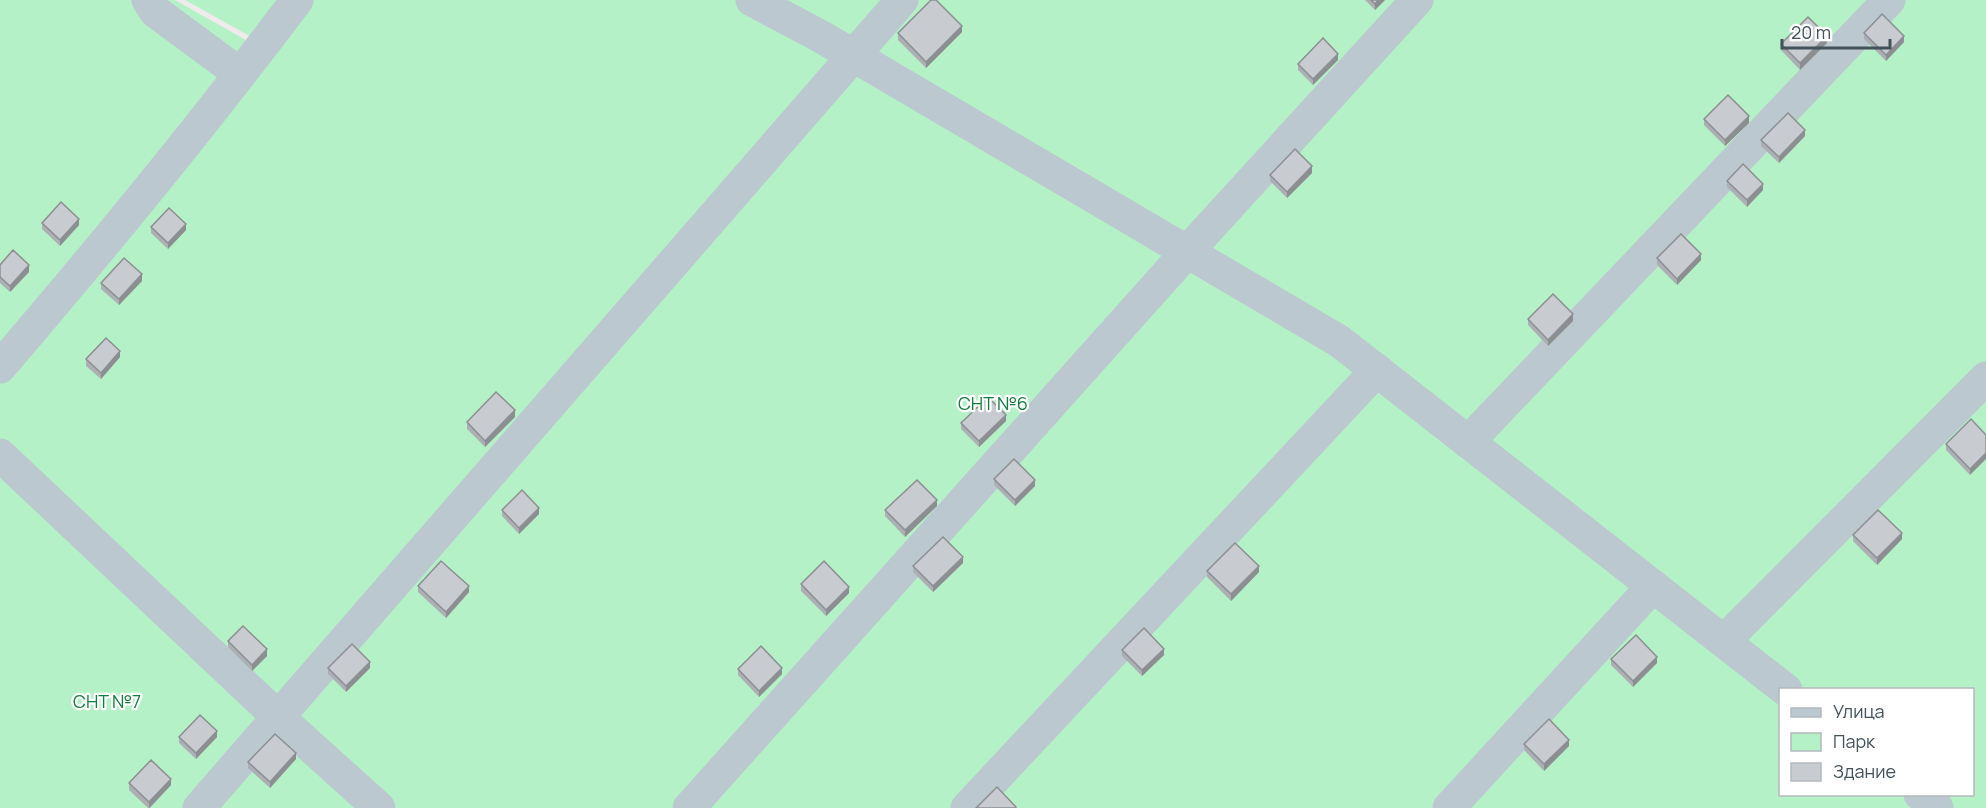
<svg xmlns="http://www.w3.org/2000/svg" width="1986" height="808" viewBox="0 0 1986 808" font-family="Manrope,sans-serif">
  <rect width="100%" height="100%" fill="#efebeb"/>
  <g fill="#b5f1c7" fill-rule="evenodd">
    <path d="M 0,0 L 175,0 L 253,44 L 305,0 L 1986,0 L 1986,808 L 0,808 ZM 1780,690 L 1972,690 L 1972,794 L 1780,794 Z"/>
    <path d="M 185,0 L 287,0 L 255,39 Z"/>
  </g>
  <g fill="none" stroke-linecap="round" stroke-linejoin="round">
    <g stroke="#bbc8cf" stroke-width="33">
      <path d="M 148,0 L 156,12 L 240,74"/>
      <path d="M 752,0 L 820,36 L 1339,341 L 1786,690"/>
      <path d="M 0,367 C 102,248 202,126 297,0"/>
      <path d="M 1468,442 L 1889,0"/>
      <path d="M 0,455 L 278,717 L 379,808"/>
      <path d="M 1724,641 L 1986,378"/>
      <path d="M 1920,794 L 1937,808"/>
      <path d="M 199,808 L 902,0"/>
      <path d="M 689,808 L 1187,252 L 1417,0"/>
      <path d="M 967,808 L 1377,370"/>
      <path d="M 1449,808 L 1653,586"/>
    </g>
  </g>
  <g fill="#acafb4">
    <path d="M 1365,0 L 1385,0 L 1375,10 Z"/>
    <path d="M 962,32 L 926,68 L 898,40 L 898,33 Z"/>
    <path d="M 1864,33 L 1904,42 L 1886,61 L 1864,39 Z"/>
    <path d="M 1827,43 L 1800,70 L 1781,50 L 1781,44 Z"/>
    <path d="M 1338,60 L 1313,85 L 1298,70 L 1298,64 Z"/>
    <path d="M 1704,119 L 1749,123 L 1725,146 L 1704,125 Z"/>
    <path d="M 1805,136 L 1779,163 L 1761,146 L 1761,140 Z"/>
    <path d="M 1312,173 L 1287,198 L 1270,181 L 1270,175 Z"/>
    <path d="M 1727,181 L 1763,190 L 1747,207 L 1727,187 Z"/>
    <path d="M 42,223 L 79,225 L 60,246 L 42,229 Z"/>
    <path d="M 151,227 L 186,230 L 168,249 L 151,233 Z"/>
    <path d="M 1657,258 L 1701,260 L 1677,285 L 1657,265 Z"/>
    <path d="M 0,265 L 29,272 L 10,292 L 0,283 Z"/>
    <path d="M 142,281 L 119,305 L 101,289 L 101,283 Z"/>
    <path d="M 1528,319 L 1573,321 L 1548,346 L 1528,325 Z"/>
    <path d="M 120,357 L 101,379 L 86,366 L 86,359 Z"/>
    <path d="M 515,417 L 485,447 L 467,429 L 467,422 Z"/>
    <path d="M 1971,419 L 1970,475 L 1946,450 L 1946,444 Z"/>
    <path d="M 1006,421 L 979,447 L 961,429 L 961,423 Z"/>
    <path d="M 994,479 L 1035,486 L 1015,506 L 994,485 Z"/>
    <path d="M 937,506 L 905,537 L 885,516 L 885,510 Z"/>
    <path d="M 502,510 L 539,514 L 519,534 L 502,516 Z"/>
    <path d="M 1853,535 L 1902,539 L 1877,565 L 1853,541 Z"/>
    <path d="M 963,563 L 933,592 L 913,572 L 913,566 Z"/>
    <path d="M 1207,571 L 1259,572 L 1231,601 L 1207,577 Z"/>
    <path d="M 801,584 L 849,593 L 826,616 L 801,591 Z"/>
    <path d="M 418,586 L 469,592 L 446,618 L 418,592 Z"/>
    <path d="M 228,641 L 267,656 L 252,671 L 228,647 Z"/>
    <path d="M 1122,650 L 1164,655 L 1142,676 L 1122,656 Z"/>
    <path d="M 1611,659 L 1657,663 L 1633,687 L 1611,665 Z"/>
    <path d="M 328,668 L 370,668 L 346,692 L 328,674 Z"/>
    <path d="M 738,669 L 782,674 L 759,697 L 738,675 Z"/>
    <path d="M 179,737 L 217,737 L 196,759 L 179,743 Z"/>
    <path d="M 1524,744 L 1569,746 L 1544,771 L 1524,750 Z"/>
    <path d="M 296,759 L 270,788 L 248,768 L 248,762 Z"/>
    <path d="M 129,783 L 171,785 L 150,808 L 148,808 L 129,790 Z"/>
  </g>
  <g fill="#8c8f92">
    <path d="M 1378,0 L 1385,0 L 1375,10 L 1375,4 Z"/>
    <path d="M 962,26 L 962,32 L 926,68 L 926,62 Z"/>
    <path d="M 1827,36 L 1827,43 L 1800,70 L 1800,63 Z"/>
    <path d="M 1904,36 L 1904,42 L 1886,61 L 1886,55 Z"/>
    <path d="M 1338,54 L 1338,60 L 1313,85 L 1313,79 Z"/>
    <path d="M 1749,116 L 1749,123 L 1725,146 L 1725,140 Z"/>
    <path d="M 1805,130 L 1805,136 L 1779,163 L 1779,157 Z"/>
    <path d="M 1312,166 L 1312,173 L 1287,198 L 1287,192 Z"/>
    <path d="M 1763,184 L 1763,190 L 1747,207 L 1747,200 Z"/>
    <path d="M 79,219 L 79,225 L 60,246 L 60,240 Z"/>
    <path d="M 186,224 L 186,230 L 168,249 L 168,243 Z"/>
    <path d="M 1701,254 L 1701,260 L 1677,285 L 1677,279 Z"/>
    <path d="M 29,265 L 29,272 L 10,292 L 10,286 Z"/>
    <path d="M 142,274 L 142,281 L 119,305 L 119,299 Z"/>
    <path d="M 1573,314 L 1573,321 L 1548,346 L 1548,340 Z"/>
    <path d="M 120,351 L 120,357 L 101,379 L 101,373 Z"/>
    <path d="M 515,410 L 515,417 L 485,447 L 485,441 Z"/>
    <path d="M 1006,415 L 1006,421 L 979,447 L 979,441 Z"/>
    <path d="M 1986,453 L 1986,459 L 1970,475 L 1970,469 Z"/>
    <path d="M 1035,480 L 1035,486 L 1015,506 L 1015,500 Z"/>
    <path d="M 937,500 L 937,506 L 905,537 L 905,530 Z"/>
    <path d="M 539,508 L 539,514 L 519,534 L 519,528 Z"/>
    <path d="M 1902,533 L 1902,539 L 1877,565 L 1877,558 Z"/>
    <path d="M 963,557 L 963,563 L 933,592 L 933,586 Z"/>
    <path d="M 1259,566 L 1259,572 L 1231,601 L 1231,594 Z"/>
    <path d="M 469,586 L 469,592 L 446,618 L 446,612 Z"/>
    <path d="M 849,587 L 849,593 L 826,616 L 826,610 Z"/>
    <path d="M 267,649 L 267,656 L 252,671 L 252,665 Z"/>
    <path d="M 1164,649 L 1164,655 L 1142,676 L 1142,670 Z"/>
    <path d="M 1657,657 L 1657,663 L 1633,687 L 1633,681 Z"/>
    <path d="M 370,662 L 370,668 L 346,692 L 346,686 Z"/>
    <path d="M 782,668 L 782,674 L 759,697 L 759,691 Z"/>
    <path d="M 217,731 L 217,737 L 196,759 L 196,753 Z"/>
    <path d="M 1569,740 L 1569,746 L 1544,771 L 1544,764 Z"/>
    <path d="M 296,753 L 296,759 L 270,788 L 270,782 Z"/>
    <path d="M 171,779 L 171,785 L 149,808 L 149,802 Z"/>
  </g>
  <g fill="#c8ccd1" stroke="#8c8f92" stroke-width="1.5">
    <path d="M 931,0 L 936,0 L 962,26 L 926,62 L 898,33 Z"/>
    <path d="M 1371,0 L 1378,0 L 1375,4 Z"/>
    <path d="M 1882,14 L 1904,36 L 1886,55 L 1864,33 Z"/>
    <path d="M 1808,17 L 1827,36 L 1800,63 L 1781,44 Z"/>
    <path d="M 1323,38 L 1338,54 L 1313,79 L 1298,64 Z"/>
    <path d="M 1728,95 L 1749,116 L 1725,140 L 1704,119 Z"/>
    <path d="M 1788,113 L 1805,130 L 1779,157 L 1761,140 Z"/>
    <path d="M 1295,149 L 1312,166 L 1287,192 L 1270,175 Z"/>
    <path d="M 1743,164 L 1763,184 L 1747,200 L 1727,181 Z"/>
    <path d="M 61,202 L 79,219 L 60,240 L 42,223 Z"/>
    <path d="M 169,208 L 186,224 L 168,243 L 151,227 Z"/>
    <path d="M 1681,234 L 1701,254 L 1677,279 L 1657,258 Z"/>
    <path d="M 13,250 L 29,265 L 10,286 L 0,277 L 0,265 Z"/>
    <path d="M 124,258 L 142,274 L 119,299 L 101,283 Z"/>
    <path d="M 1553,294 L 1573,314 L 1548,340 L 1528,319 Z"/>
    <path d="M 106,338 L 120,351 L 101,373 L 86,359 Z"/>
    <path d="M 496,392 L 515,410 L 485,441 L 467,422 Z"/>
    <path d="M 988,397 L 1006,415 L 979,441 L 961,423 Z"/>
    <path d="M 1971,419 L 1986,435 L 1986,453 L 1970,469 L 1946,444 Z"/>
    <path d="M 1014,459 L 1035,480 L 1015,500 L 994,479 Z"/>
    <path d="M 917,480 L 937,500 L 905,530 L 885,510 Z"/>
    <path d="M 522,490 L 539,508 L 519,528 L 502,510 Z"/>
    <path d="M 1878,510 L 1902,533 L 1877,558 L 1853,535 Z"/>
    <path d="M 943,537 L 963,557 L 933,586 L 913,566 Z"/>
    <path d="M 1235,543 L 1259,566 L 1231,594 L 1207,571 Z"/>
    <path d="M 441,561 L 469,586 L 446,612 L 418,586 Z"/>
    <path d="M 824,561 L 849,587 L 826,610 L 801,584 Z"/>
    <path d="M 243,626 L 267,649 L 252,665 L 228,641 Z"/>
    <path d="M 1144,628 L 1164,649 L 1142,670 L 1122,650 Z"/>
    <path d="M 1636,635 L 1657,657 L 1633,681 L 1611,659 Z"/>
    <path d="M 352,644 L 370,662 L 346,686 L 328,668 Z"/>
    <path d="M 761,646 L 782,668 L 759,691 L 738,669 Z"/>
    <path d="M 200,715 L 217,731 L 196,753 L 179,737 Z"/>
    <path d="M 1549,719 L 1569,740 L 1544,764 L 1524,744 Z"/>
    <path d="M 275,734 L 296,753 L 270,782 L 248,762 Z"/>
    <path d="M 151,760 L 171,779 L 149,802 L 129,783 Z"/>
    <path d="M 997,787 L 1016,807 L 1016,808 L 976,808 Z"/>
  </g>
  <g text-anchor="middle" stroke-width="4.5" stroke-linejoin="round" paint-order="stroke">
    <g font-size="18" fill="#107f3d" stroke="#fff">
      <text x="993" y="410">СНТ №6</text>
      <text x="107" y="708">СНТ №7</text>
    </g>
  </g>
  <rect x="1779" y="688" width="195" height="108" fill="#ffffff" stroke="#b4b9bd" stroke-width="1.5"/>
  <rect x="1791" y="708" width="30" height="9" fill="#bbc8cf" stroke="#b4b9bd" stroke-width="1.5"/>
  <text x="1833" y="718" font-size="18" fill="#43515a">Улица</text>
  <rect x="1791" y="733" width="30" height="18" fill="#b5f1c7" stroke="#b4b9bd" stroke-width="1.5"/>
  <text x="1833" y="748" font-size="18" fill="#43515a">Парк</text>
  <rect x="1791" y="763" width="30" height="18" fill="#c8ccd1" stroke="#b4b9bd" stroke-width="1.5"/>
  <text x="1833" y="778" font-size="18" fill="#43515a">Здание</text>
  <path d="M1782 39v9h108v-9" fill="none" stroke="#43515a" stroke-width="3"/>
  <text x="1791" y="39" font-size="18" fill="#43515a" stroke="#ffffff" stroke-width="4.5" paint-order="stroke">20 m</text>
</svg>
